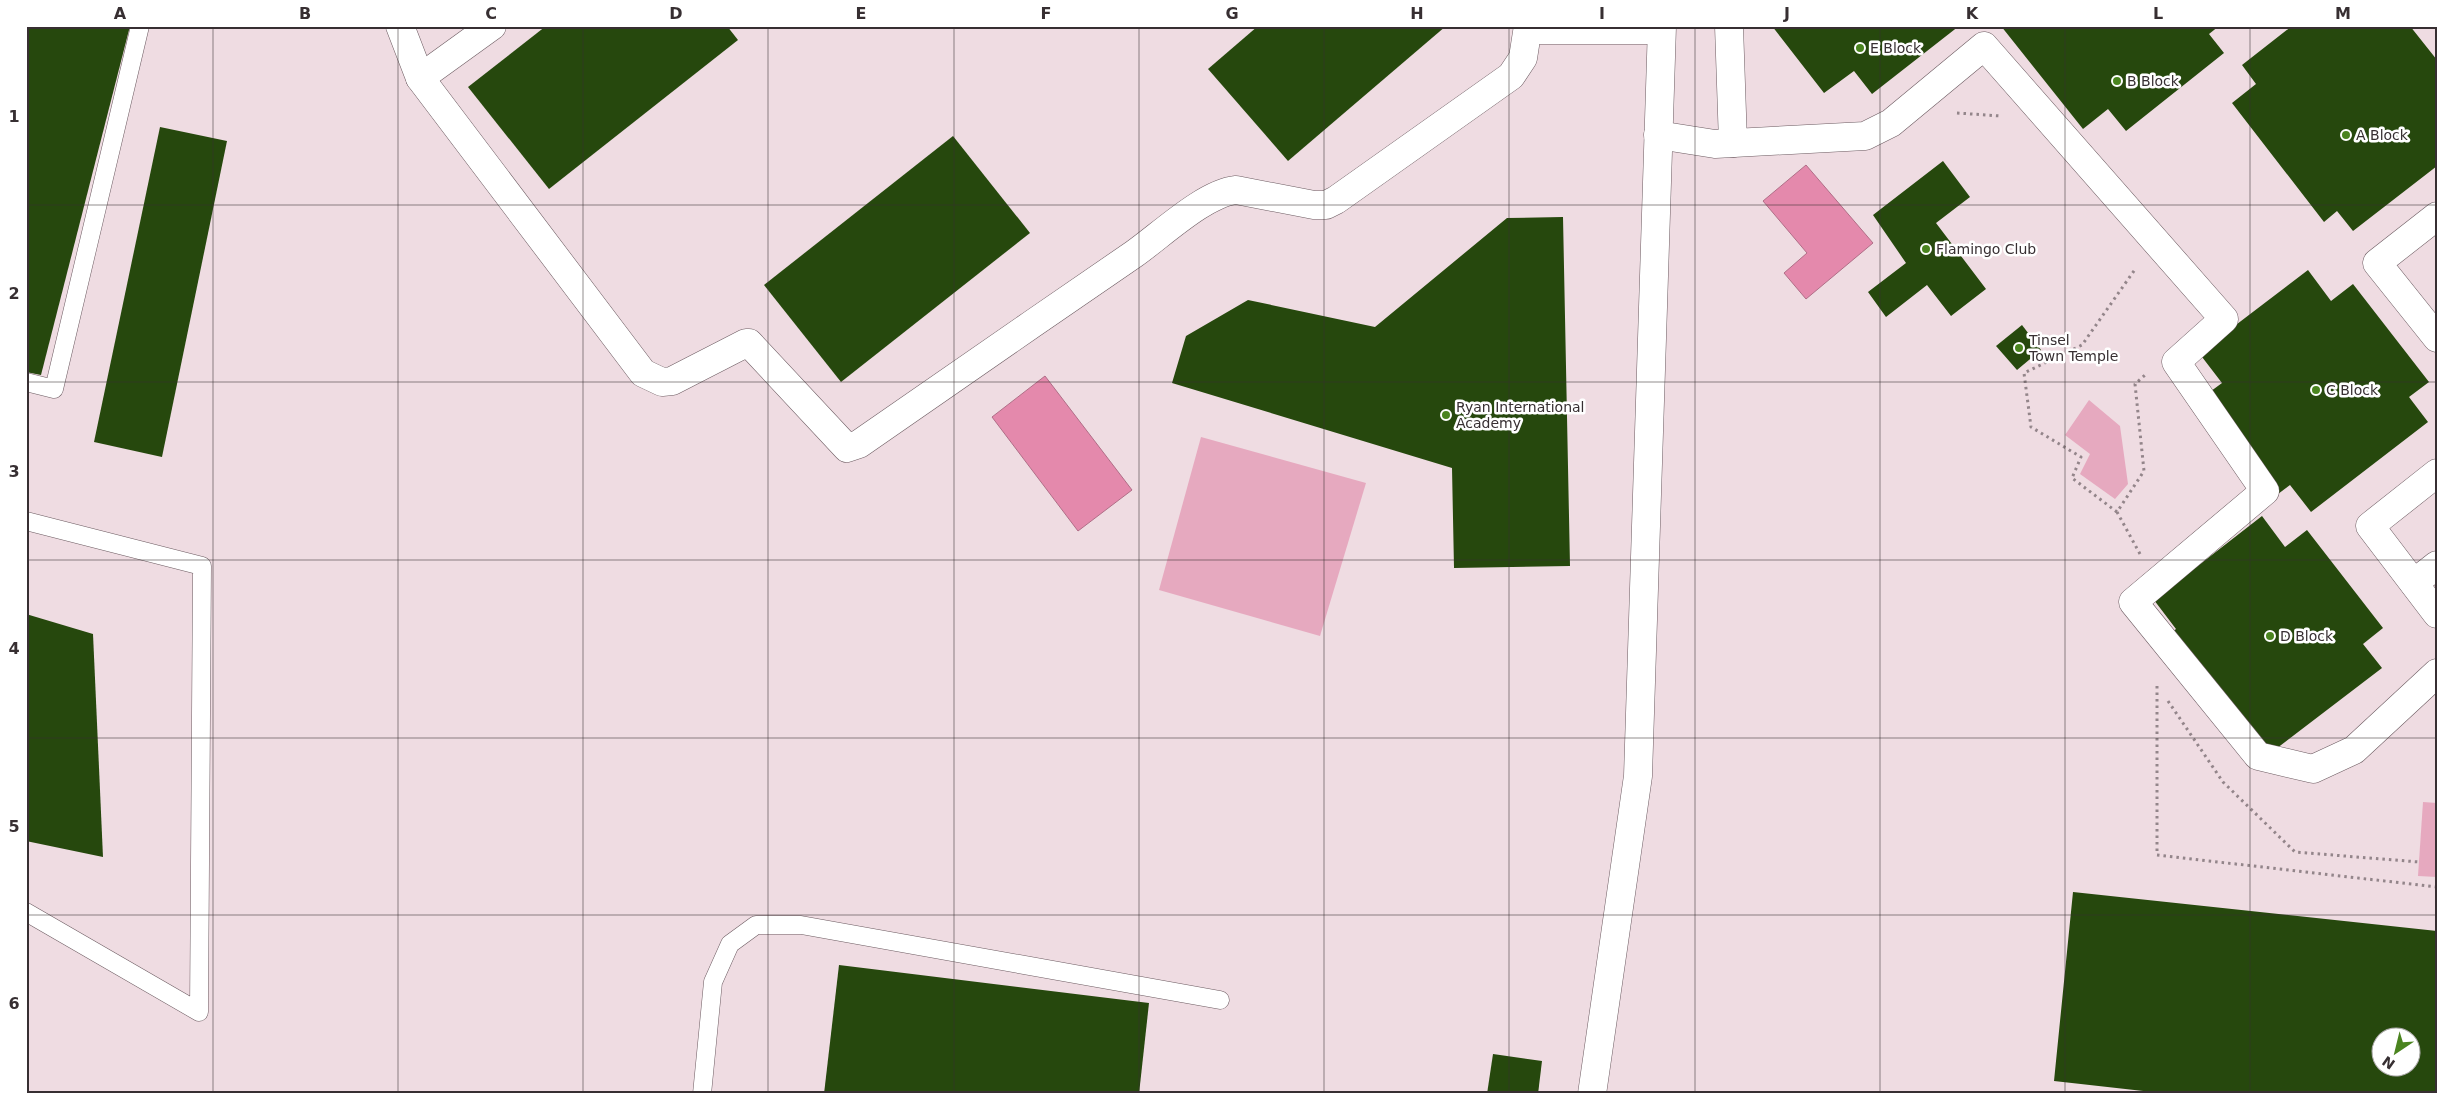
<svg xmlns="http://www.w3.org/2000/svg" width="2463" height="1120" viewBox="0 0 2463 1120" font-family="'DejaVu Sans',sans-serif">
  <rect width="100%" height="100%" fill="#efdce2"/>
  <g fill="#e6a9bf">
    <path d="M 2089,400 L 2120,426 L 2128,484 L 2115,499 L 2080,474 L 2090,454 L 2065,435 Z"/>
    <path d="M 1201,437 L 1366,483 L 1320,636 L 1159,590 Z"/>
    <path d="M 2423,802 L 2437,803 L 2437,877 L 2418,876 Z"/>
  </g>
  <g fill="#e489ac" stroke="#b06e87">
    <path d="M 1806,165 L 1873,243 L 1806,299 L 1784,273 L 1807,253 L 1763,201 Z"/>
    <path d="M 1045,376 L 1132,490 L 1078,531 L 992,417 Z"/>
  </g>
  <g fill="#26480d" fill-rule="evenodd">
    <path d="M 26,26 L 130,26 L 41,375 L 26,372 Z"/>
    <path d="M 546,26 L 727,26 L 738,40 L 549,189 L 468,87 Z"/>
    <path d="M 1258,26 L 1446,26 L 1288,161 L 1208,69 Z"/>
    <path d="M 1772,26 L 1959,26 L 1872,94 L 1854,71 L 1824,93 Z"/>
    <path d="M 2001,26 L 2219,26 L 2209,34 L 2224,53 L 2126,131 L 2108,109 L 2083,129 Z"/>
    <path d="M 2292,26 L 2410,26 L 2437,60 L 2437,166 L 2353,231 L 2337,211 L 2324,222 L 2232,103 L 2256,84 L 2242,65 Z"/>
    <path d="M 160,127 L 227,141 L 162,457 L 94,442 Z"/>
    <path d="M 953,136 L 1030,233 L 841,382 L 764,285 Z"/>
    <path d="M 1943,161 L 1970,197 L 1936,223 L 1986,289 L 1951,316 L 1927,285 L 1886,317 L 1868,292 L 1906,263 L 1873,215 Z"/>
    <path d="M 1563,217 L 1570,566 L 1454,568 L 1452,468 L 1172,383 L 1186,336 L 1248,300 L 1375,327 L 1507,218 Z"/>
    <path d="M 2308,270 L 2331,301 L 2353,284 L 2429,382 L 2409,397 L 2428,422 L 2311,512 L 2290,485 L 2278,494 L 2203,397 L 2222,383 L 2199,353 Z"/>
    <path d="M 2022,325 L 2041,350 L 2017,370 L 1996,346 Z"/>
    <path d="M 2262,516 L 2285,547 L 2307,530 L 2383,628 L 2363,644 L 2382,668 L 2264,758 L 2157,644 L 2176,629 L 2154,600 Z"/>
    <path d="M 26,614 L 93,634 L 103,857 L 26,841 Z"/>
    <path d="M 2073,892 L 2437,931 L 2437,1094 L 2170,1094 L 2054,1081 ZM 2380,1038 L 2410,1038 L 2410,1068 L 2380,1068 Z"/>
    <path d="M 839,965 L 1149,1003 L 1139,1094 L 824,1094 Z"/>
    <path d="M 1493,1054 L 1542,1061 L 1538,1094 L 1487,1094 Z"/>
  </g>
  <g fill="none" stroke-linecap="round" stroke-linejoin="round">
    <g stroke="#6c5b61" stroke-width="19">
      <g id="lane">
        <path d="M 26,382 L 54,389 L 140,26"/>
        <path d="M 26,521 L 202,566 L 199,1012 L 26,912"/>
        <path d="M 702,1094 L 713,982 L 730,944 L 756,925 L 801,925 L 1220,1000"/>
      </g>
    </g>
    <g stroke="#6c5b61" stroke-width="29">
      <g id="street">
        <path d="M 400,26 L 420,78 L 643,373 L 662,382 L 672,381 L 746,343 L 749,343 L 847,448 L 859,444 C 951,380 1042,317 1134,254 C 1161,235 1205,193 1236,190 L 1314,205 L 1326,205 L 1336,200 L 1511,76 L 1523,58 L 1528,26"/>
        <path d="M 1729,26 L 1733,143"/>
        <path d="M 1528,30 L 1661,30"/>
        <path d="M 420,78 L 492,26"/>
        <path d="M 1658,135 L 1715,144 L 1865,136 L 1891,123 L 1984,46 L 2224,319 L 2176,362 L 2265,491 L 2133,602 L 2258,756 L 2313,769 L 2354,750 L 2437,673"/>
        <path d="M 2437,216 L 2377,263 L 2437,338"/>
        <path d="M 2437,473 L 2370,526 L 2437,614"/>
        <path d="M 2414,583 L 2437,565"/>
        <path d="M 1592,1094 L 1638,776 L 1662,26"/>
      </g>
    </g>
    <g stroke="#93858a" stroke-width="3" stroke-dasharray="2.5 4" stroke-linecap="butt">
      <path d="M 1957,113 L 2001,116"/>
      <path d="M 2117,512 L 2072,478 L 2081,457 L 2031,427 L 2024,373 L 2082,345 L 2136,268"/>
      <path d="M 2140,554 L 2117,512 L 2144,471 L 2135,384 L 2145,375"/>
      <path d="M 2157,686 L 2157,855 L 2437,887"/>
      <path d="M 2168,701 L 2223,782 L 2295,852 L 2419,862"/>
    </g>
    <use href="#lane" stroke="#fff" stroke-width="18"/>
    <use href="#street" stroke="#fff" stroke-width="28"/>
  </g>
  <path fill="none" stroke="#372f32" stroke-width="1" stroke-opacity="0.55" d="M 213,26 L 213,1094M 398,26 L 398,1094M 583,26 L 583,1094M 768,26 L 768,1094M 954,26 L 954,1094M 1139,26 L 1139,1094M 1324,26 L 1324,1094M 1509,26 L 1509,1094M 1695,26 L 1695,1094M 1880,26 L 1880,1094M 2065,26 L 2065,1094M 2250,26 L 2250,1094M 26,205 L 2437,205M 26,382 L 2437,382M 26,560 L 2437,560M 26,738 L 2437,738M 26,915 L 2437,915"/>
  <g fill="#4a841f" stroke="#fff" stroke-width="2">
    <circle cx="1860" cy="48" r="5"/>
    <circle cx="2117" cy="81" r="5"/>
    <circle cx="2346" cy="135" r="5"/>
    <circle cx="1926" cy="249" r="5"/>
    <circle cx="2019" cy="348" r="5"/>
    <circle cx="2316" cy="390" r="5"/>
    <circle cx="1446" cy="415" r="5"/>
    <circle cx="2270" cy="636" r="5"/>
  </g>
  <g text-anchor="middle" stroke-width="5" stroke-linejoin="round" paint-order="stroke">
    <g font-size="14" fill="#372f32" stroke="#fff" text-anchor="start">
      <text x="1870" y="53">E Block</text>
      <text x="2127" y="86">B Block</text>
      <text x="2356" y="140">A Block</text>
      <text x="1936" y="254">Flamingo Club</text>
      <text x="2029" y="345">Tinsel<tspan x="2029" dy="16">Town Temple</tspan></text>
      <text x="2326" y="395">C Block</text>
      <text x="1456" y="412">Ryan International<tspan x="1456" dy="16">Academy</tspan></text>
      <text x="2280" y="641">D Block</text>
    </g>
  </g>
  <rect width="2463" height="1120" fill="none" stroke="#ffffff" stroke-width="55"/>
  <g transform="translate(2396 1052) rotate(215)"><circle r="24" fill="#ffffff" stroke="#afacad"/>
  <path d="M0-4L9 19L0 12L-9 19Z" fill="#4a841f"/>
  <text y="-8" font-size="14" font-weight="bold" text-anchor="middle" fill="#372f32">N</text>
  </g>
  <rect x="28" y="28" width="2408" height="1064" fill="none" stroke="#372f32" stroke-width="2"/>
  <g font-size="16" text-anchor="middle" font-weight="bold" fill="#372f32">
    <text x="120" y="19">A</text>
    <text x="305" y="19">B</text>
    <text x="491" y="19">C</text>
    <text x="676" y="19">D</text>
    <text x="861" y="19">E</text>
    <text x="1046" y="19">F</text>
    <text x="1232" y="19">G</text>
    <text x="1417" y="19">H</text>
    <text x="1602" y="19">I</text>
    <text x="1787" y="19">J</text>
    <text x="1972" y="19">K</text>
    <text x="2158" y="19">L</text>
    <text x="2343" y="19">M</text>
    <text x="14" y="122">1</text>
    <text x="14" y="299">2</text>
    <text x="14" y="477">3</text>
    <text x="14" y="654">4</text>
    <text x="14" y="832">5</text>
    <text x="14" y="1009">6</text>
  </g>
</svg>
